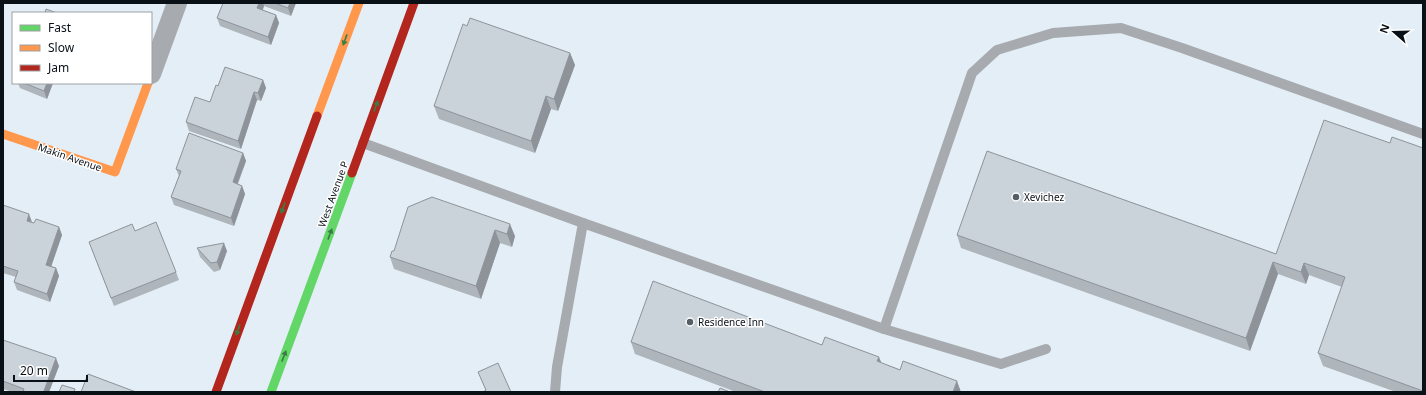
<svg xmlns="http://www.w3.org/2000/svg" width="1426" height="395" viewBox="0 0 1426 395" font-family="'Noto Sans',sans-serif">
  <rect width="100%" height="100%" fill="#e4eef7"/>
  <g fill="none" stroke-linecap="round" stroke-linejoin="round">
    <g stroke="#a7abaf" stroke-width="10">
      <path d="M 363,143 L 583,223 L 884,329 L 1001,364 L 1046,349"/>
      <path d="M 884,329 L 972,73 L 997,50 L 1053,33 L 1121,28 L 1182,48 L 1423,134"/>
      <path d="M 555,392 L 557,367 L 583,223"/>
    </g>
    <path stroke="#a7abaf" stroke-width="20" d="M 151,74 L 177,3"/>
    <path stroke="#63d668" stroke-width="9" d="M 271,392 L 352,173"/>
    <g stroke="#ff974d" stroke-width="9">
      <path d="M 317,116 L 359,3"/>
      <path d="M 3,134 L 115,172 L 148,83"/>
    </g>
    <g stroke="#b3261e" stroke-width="9">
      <path d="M 352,173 L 414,3"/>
      <path d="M 216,392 L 317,116"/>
    </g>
  </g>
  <g fill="#aeb5bb">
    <path d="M 223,3 L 296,3 L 291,16 L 264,6 L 263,10 L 276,15 L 279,23 L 271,45 L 220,26 L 217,18 Z"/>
    <path d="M 467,26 L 570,53 L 575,65 L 558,111 L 551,109 L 535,153 L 439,119 L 434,106 Z"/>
    <path d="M 263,80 L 266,88 L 261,101 L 257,100 L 241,149 L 189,131 L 186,122 L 210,102 Z"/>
    <path d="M 18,83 L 53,83 L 47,99 L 20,88 Z"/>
    <path d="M 1390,143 L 1423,148 L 1423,392 L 1396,392 L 1323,366 L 1318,353 L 1342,287 L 1309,275 L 1306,284 L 1278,274 L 1250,351 L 961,248 L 957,235 L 1276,254 Z"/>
    <path d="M 243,153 L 246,161 L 238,184 L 242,186 L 245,194 L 234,226 L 174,205 L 171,197 L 179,176 L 176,169 Z"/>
    <path d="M 432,197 L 515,236 L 512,247 L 500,243 L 481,299 L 394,269 L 390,257 Z"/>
    <path d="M 3,205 L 32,223 L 59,227 L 62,235 L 51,266 L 56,268 L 59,276 L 50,302 L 17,290 L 14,282 L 16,277 L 3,273 Z"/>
    <path d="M 135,231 L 176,272 L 179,280 L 114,306 L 92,250 Z"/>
    <path d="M 197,248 L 227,251 L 220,270 L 214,272 L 200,257 Z"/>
    <path d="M 3,340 L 59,366 L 49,392 L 13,392 L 3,389 Z"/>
    <path d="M 631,342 L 882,363 L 961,392 L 736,392 L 635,354 Z"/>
    <path d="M 478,372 L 511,392 L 486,391 Z"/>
  </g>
  <g fill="#8d9399">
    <path d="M 259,3 L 263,3 L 264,6 L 260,16 L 257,8 Z"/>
    <path d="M 290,3 L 296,3 L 291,16 L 288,8 Z"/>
    <path d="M 276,15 L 279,23 L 271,45 L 268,37 Z"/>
    <path d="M 570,53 L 575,65 L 558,111 L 554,99 Z"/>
    <path d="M 263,80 L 266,88 L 261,101 L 258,93 Z"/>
    <path d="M 47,83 L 53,83 L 47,99 L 44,91 Z"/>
    <path d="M 254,92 L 257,100 L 241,149 L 238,141 Z"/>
    <path d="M 546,96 L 551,109 L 535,153 L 531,141 Z"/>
    <path d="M 243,153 L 246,161 L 235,190 L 233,182 Z"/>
    <path d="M 242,186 L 245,194 L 234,226 L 231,218 Z"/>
    <path d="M 29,214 L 32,222 L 27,221 Z"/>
    <path d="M 510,224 L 515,236 L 512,247 L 507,234 Z"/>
    <path d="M 59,227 L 62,235 L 49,273 L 46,265 Z"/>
    <path d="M 495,230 L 500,243 L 481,299 L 476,286 Z"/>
    <path d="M 224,243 L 227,251 L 220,270 L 217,262 Z"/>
    <path d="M 1273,262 L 1278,274 L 1250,351 L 1246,338 Z"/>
    <path d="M 1304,263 L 1309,275 L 1306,284 L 1301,272 Z"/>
    <path d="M 56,268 L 59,276 L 50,302 L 47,294 Z"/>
    <path d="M 879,357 L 884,369 L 877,361 Z"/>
    <path d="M 56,358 L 59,366 L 49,392 L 45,392 L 44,391 Z"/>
    <path d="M 957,381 L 961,392 L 953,392 Z"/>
  </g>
  <g fill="#cad2da" stroke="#8d9399">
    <path d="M 223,3 L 259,3 L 257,8 L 276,15 L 268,37 L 217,18 Z"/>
    <path d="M 275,3 L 290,3 L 288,8 Z"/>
    <path d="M 46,9 L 57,13 L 45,13 Z"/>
    <path d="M 470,18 L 570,53 L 554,99 L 546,96 L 531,141 L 434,106 L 463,24 L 467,26 Z"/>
    <path d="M 225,67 L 263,80 L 258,93 L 254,92 L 238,141 L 186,122 L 195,97 L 210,102 L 216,85 L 218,86 Z"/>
    <path d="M 24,83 L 47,83 L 44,91 Z"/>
    <path d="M 1324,120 L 1390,143 L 1392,137 L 1423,148 L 1423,391 L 1318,353 L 1345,277 L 1304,263 L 1301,272 L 1273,262 L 1246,338 L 957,235 L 987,151 L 1276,254 Z"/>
    <path d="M 189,133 L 243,153 L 233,182 L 242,186 L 231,218 L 171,197 L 181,171 L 176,169 Z"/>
    <path d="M 432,197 L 510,224 L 507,234 L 495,230 L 476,286 L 390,257 L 392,251 L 394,251 L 408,207 Z"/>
    <path d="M 3,205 L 29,214 L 27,221 L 34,223 L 36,219 L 59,227 L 46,265 L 56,268 L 47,294 L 14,282 L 18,271 L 3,266 Z"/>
    <path d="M 156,222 L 176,272 L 111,298 L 89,242 L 132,224 L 135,231 Z"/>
    <path d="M 224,243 L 217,262 L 211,263 L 197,248 Z"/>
    <path d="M 653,281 L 822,345 L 825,337 L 879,357 L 877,361 L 900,370 L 903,361 L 957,381 L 953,392 L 765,392 L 631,342 Z"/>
    <path d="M 3,340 L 56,358 L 44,391 L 47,392 L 23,392 L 24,389 L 3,381 Z"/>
    <path d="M 498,363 L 511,392 L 483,392 L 486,390 L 478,372 Z"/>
    <path d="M 88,374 L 136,392 L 81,392 Z"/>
    <path d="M 62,385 L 75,389 L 74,392 L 59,392 Z"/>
    <path d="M 720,388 L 730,392 L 718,392 Z"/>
  </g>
  <defs><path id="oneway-solid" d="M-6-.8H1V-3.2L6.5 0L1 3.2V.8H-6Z"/></defs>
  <g fill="#3a7d44">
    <use href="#oneway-solid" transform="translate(345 40) rotate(110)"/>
    <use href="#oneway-solid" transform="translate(376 106) rotate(-70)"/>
    <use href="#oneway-solid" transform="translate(283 208) rotate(110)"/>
    <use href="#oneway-solid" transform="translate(330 234) rotate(-70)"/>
    <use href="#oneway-solid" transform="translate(238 330) rotate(110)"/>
    <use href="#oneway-solid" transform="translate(284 356) rotate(-69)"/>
  </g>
  <g fill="#565e65" stroke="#fff" stroke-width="1.5">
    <circle cx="1016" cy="197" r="4"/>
    <circle cx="690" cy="322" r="4"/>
  </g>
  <g text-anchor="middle" stroke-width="3" stroke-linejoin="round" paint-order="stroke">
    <g font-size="10" fill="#091117" stroke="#fff">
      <text transform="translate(70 157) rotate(19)" y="4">Makin Avenue</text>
      <text transform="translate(333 194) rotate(-70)" y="4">West Avenue P</text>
    </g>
    <g font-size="10" fill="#091117" stroke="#fff" text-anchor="start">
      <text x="1024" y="201">Xevichez</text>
      <text x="698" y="326">Residence Inn</text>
    </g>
  </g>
  <rect width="1426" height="395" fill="none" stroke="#091117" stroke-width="8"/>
  <rect x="12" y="12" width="140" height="72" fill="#ffffff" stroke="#9da0a2"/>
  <rect x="20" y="25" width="20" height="6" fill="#63d668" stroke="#9da0a2"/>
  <text x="48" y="32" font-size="12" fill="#091117">Fast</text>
  <rect x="20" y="45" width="20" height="6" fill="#ff974d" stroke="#9da0a2"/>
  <text x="48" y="52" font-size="12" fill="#091117">Slow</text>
  <rect x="20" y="65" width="20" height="6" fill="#b3261e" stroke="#9da0a2"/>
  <text x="48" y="72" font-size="12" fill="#091117">Jam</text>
  <g transform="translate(1394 32) rotate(290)" stroke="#ffffff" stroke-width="3" paint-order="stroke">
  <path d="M0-3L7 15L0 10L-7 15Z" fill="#091117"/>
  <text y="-6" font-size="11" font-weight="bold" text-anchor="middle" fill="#091117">N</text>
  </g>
  <path d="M14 375v6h73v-6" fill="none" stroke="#091117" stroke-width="2"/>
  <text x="20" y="375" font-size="12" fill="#091117" stroke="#ffffff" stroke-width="3" paint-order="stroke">20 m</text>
</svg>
